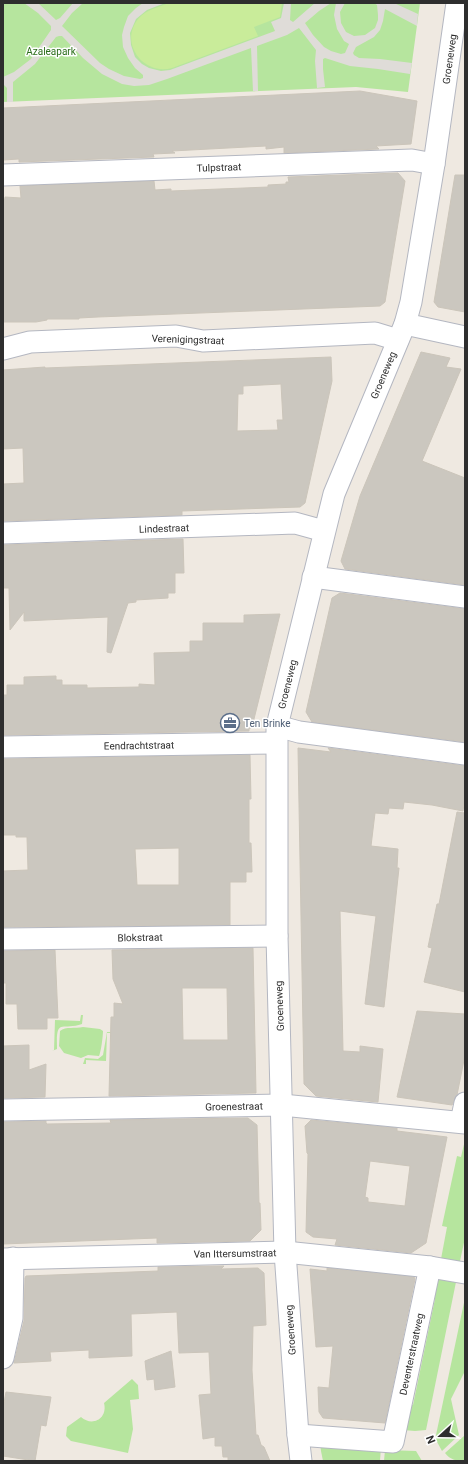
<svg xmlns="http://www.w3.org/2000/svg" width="468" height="1464" viewBox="0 0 468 1464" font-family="Roboto,sans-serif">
  <rect width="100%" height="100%" fill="#efe9e1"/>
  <g fill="#b6e59e">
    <path d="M 3,3 L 420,3 L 408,92 L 356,87 L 3,102 Z"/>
    <path d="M 81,1015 L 83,1015 L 82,1024 C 62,1031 56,1017 57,1047 L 57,1049 L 52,1051 L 54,1050 L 55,1020 L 80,1021 Z"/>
    <path d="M 83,1027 L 100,1029 L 103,1031 C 103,1036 101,1052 99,1056 L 88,1055 L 81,1058 L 64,1053 L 59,1046 L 60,1031 C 66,1026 75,1029 83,1027 Z"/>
    <path d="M 107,1032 L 111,1032 L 111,1033 L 107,1033 L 106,1061 L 86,1060 L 86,1064 L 83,1064 L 85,1058 L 98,1059 L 103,1055 Z"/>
    <path d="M 465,1140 L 465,1238 L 460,1261 L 458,1262 L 441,1259 L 447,1227 L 442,1226 L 457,1156 L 461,1157 Z"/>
    <path d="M 438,1276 L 456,1282 L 426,1430 L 415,1431 L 403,1430 L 408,1404 L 413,1405 L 435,1299 L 430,1297 Z"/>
    <path d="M 465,1298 L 464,1373 L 451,1399 L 459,1435 L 442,1451 L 436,1440 L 436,1435 Z"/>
    <path d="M 132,1379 L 138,1385 L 139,1399 L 130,1400 L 133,1429 L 128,1453 L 71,1441 L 66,1436 L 67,1427 L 81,1417 C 92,1427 108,1419 104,1403 Z"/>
    <path d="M 464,1436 L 465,1438 L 465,1461 C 457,1461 450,1460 445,1453 Z"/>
    <path d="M 320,1443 L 381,1447 L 380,1461 L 323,1461 L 321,1451 Z"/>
    <path d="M 385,1450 L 416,1451 L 422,1461 L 384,1461 Z"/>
  </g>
  <path fill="#c9ec9a" d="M 169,3 L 282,3 L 280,17 L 254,27 L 258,36 L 172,68 C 143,76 118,42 139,18 C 146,10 159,7 169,3 Z"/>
  <path fill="#dfdcd8" d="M 24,3 L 38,3 L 56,20 L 60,18 L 73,3 L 83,3 L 72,13 L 62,26 L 100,63 L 109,69 L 124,76 L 140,79 L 143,78 L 143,75 L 135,68 L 128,58 L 123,47 L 122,35 L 124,27 L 128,16 L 136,8 L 143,3 L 165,3 L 147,10 L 136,19 L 130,33 L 131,45 L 135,57 L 142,64 L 149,68 L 161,71 L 170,70 L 275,31 L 271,22 L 281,18 L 284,3 L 291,3 L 290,20 L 293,22 L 315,3 L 331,3 L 319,11 L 305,23 L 313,35 L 324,47 L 331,51 L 341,54 L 345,53 L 349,44 L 344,41 L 337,29 L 334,15 L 336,3 L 345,3 L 340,12 L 341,23 L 346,32 L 354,36 L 365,35 L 375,28 L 378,20 L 378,15 L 377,5 L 374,3 L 394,3 L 418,14 L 417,26 L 385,9 L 383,21 L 380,30 L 374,37 L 356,47 L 353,53 L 354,55 L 359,58 L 380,59 L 412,63 L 410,74 L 378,69 L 350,66 L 325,58 L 323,59 L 323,69 L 325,87 L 317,88 L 315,61 L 316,50 L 299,28 L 287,35 L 257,46 L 258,91 L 253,91 L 251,48 L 167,79 L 149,85 L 134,86 L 122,84 L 102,74 L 83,58 L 62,36 L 59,36 L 56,37 L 35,64 L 13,82 L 13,102 L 7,102 L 7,88 L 3,84 L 3,77 L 14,72 L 31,59 L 51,30 L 51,26 L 38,13 Z"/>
  <g fill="#cbc7bf" stroke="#cbc5ba" fill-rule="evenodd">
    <path d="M 360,91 L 417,101 L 411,144 L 376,146 L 379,149 L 284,153 L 284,147 L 266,149 L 266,146 L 172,151 L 175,153 L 153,154 L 154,157 L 19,162 L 19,159 L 3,160 L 3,108 Z"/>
    <path d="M 398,173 L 405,181 L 385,302 L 380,306 L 98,317 L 79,318 L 79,319 L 47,319 L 47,320 L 36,322 L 3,322 L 3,199 L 5,199 L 5,197 L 21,198 L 20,186 L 154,181 L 155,190 L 171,189 L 171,191 L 268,187 L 268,185 L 286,184 L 286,182 L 289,182 L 288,177 Z"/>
    <path d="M 455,175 L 465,175 L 465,312 L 438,307 L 434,302 Z"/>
    <path d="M 421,352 L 450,358 L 446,367 L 461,369 L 422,461 L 465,478 L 465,585 L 345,569 L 341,561 L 360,496 Z"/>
    <path d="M 331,357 L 332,381 L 305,503 L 300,507 L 182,511 L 182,515 L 3,521 L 3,484 L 24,483 L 23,448 L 3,449 L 3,370 L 45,367 L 45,368 ZM 281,384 L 283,420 L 277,420 L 278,430 L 237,431 L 238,394 L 243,394 L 243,386 Z"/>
    <path d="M 183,539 L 184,573 L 175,573 L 175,593 L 168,593 L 168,598 L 136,600 L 136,602 L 128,603 L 111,653 L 107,652 L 108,617 L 24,621 L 24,612 L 10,630 L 9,588 L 3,588 L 3,545 Z"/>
    <path d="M 340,593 L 465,609 L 465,742 L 312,722 L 306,712 L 332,598 Z"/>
    <path d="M 280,614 L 252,727 L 249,729 L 249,731 L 3,735 L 3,695 L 7,695 L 7,685 L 24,685 L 24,677 L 56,676 L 56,680 L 62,680 L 62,685 L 87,685 L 87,688 L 139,687 L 139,684 L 155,685 L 154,653 L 190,652 L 190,641 L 203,641 L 203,623 L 244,623 L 244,615 Z"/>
    <path d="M 298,748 L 331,752 L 328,748 L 465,766 L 465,798 L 463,811 L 432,805 L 404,802 L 403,809 L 389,808 L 388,814 L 375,813 L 371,846 L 398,849 L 397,868 L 399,868 L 384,1007 L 365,1004 L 376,916 L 340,911 L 343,1051 L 360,1052 L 360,1046 L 383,1049 L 378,1102 L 316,1096 L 304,1084 Z"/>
    <path d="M 250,755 L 251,799 L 249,799 L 249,843 L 251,843 L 252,872 L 246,872 L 246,882 L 230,882 L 230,925 L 3,927 L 3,871 L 28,870 L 27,837 L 16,837 L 16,835 L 3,835 L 3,759 ZM 179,848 L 179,885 L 137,885 L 135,849 Z"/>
    <path d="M 457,812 L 465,813 L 465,992 L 424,982 L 432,948 L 428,947 L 437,904 L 439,904 Z"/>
    <path d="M 253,948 L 256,1093 L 109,1096 L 111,1017 L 114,1017 L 114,1003 L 123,1004 L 113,979 L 112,950 ZM 182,988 L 227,988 L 228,1040 L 183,1040 Z"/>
    <path d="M 55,950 L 58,1018 L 47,1018 L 47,1029 L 18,1029 L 17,1004 L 6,1004 L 6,983 L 3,983 L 3,951 Z"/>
    <path d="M 417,1011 L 465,1014 L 465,1055 L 457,1095 L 452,1105 L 397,1097 Z"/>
    <path d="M 29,1045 L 29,1070 L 46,1064 L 45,1097 L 3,1098 L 3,1046 Z"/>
    <path d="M 248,1118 L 257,1125 L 259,1203 L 260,1203 L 261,1230 L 250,1241 L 157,1243 L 157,1238 L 3,1244 L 3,1122 L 46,1121 L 46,1123 L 47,1124 L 111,1123 L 110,1120 Z"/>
    <path d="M 311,1120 L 397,1128 L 397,1131 L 447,1137 L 426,1243 L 411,1253 L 335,1245 L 337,1239 L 313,1237 L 306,1232 L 308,1154 L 307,1153 L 305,1126 ZM 370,1161 L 410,1166 L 405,1206 L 368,1202 L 368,1198 L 365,1197 Z"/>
    <path d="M 224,1266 L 221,1269 L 258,1268 L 264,1273 L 266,1325 L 253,1326 L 252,1370 L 256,1435 L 258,1435 L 261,1445 L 264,1447 L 270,1461 L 228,1461 L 228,1457 L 223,1457 L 222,1446 L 215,1446 L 215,1437 L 203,1439 L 199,1395 L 211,1394 L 209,1352 L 179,1353 L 177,1312 L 131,1314 L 132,1356 L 89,1358 L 89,1350 L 50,1352 L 51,1361 L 14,1363 L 24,1321 L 25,1278 L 26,1276 L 158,1271 L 158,1267 Z"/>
    <path d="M 327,1268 L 414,1277 L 415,1279 L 385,1423 L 323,1418 L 319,1412 L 318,1387 L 329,1388 L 333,1346 L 316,1347 L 310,1269 L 327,1271 Z"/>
    <path d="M 171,1351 L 175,1387 L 155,1390 L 154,1379 L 147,1380 L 145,1361 Z"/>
    <path d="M 6,1392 L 51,1397 L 46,1426 L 41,1425 L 35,1461 L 3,1456 L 3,1408 Z"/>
  </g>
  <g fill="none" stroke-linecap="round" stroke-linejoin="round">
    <g stroke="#b4b7c1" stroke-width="23">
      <g id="street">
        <path d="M 3,175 L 412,160 L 434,164"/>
        <path d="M 405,324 L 465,337"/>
        <path d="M 3,349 L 30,342 L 176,336 L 203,341 L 375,333 L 398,340"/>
        <path d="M 3,533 L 295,523 L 324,531"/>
        <path d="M 313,577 L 465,597"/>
        <path d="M 277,726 L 299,732 L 465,754"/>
        <path d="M 3,747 L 276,743"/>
        <path d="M 3,939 L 277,936"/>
        <path d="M 3,1110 L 282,1105 L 465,1123"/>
        <path d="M 461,1122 L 465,1103"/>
        <path d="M 3,1259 L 285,1252 L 430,1267 L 465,1273"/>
        <path d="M 3,1358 L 12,1318 L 13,1258"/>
        <path d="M 298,1435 L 393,1442 L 430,1267"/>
        <path d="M 301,1461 L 298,1435 L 285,1252 L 277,936 L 277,726 L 334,494 L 405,324 L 411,302 L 434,164 L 457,3"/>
      </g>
    </g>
    <use href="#street" stroke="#fff" stroke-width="21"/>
  </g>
  <defs>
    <g id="office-ring" transform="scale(1)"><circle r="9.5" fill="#fff" stroke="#5c6f8a" stroke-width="1.5"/><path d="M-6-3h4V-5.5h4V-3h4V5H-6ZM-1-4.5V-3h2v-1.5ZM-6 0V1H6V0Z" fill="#5c6f8a"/></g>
  </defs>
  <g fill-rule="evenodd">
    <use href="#office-ring" x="230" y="723"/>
  </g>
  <g text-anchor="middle" stroke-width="3" stroke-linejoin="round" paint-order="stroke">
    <g font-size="10" fill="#2c6e1b" stroke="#fff">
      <text x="51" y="55">Azaleapark</text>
    </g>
    <g font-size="10" fill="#2e2e2e" stroke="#fff">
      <text transform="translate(449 59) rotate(-82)" y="4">Groeneweg</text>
      <text transform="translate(219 167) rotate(-2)" y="4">Tulpstraat</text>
      <text transform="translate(188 339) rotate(2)" y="4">Verenigingstraat</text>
      <text transform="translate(383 375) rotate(-67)" y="4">Groeneweg</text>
      <text transform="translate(164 528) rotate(-2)" y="4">Lindestraat</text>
      <text transform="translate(287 684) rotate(-76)" y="4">Groeneweg</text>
      <text transform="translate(139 745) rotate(-1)" y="4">Eendrachtstraat</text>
      <text transform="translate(140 937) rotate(-1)" y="4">Blokstraat</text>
      <text transform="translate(279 1006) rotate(-92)" y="4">Groeneweg</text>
      <text transform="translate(234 1106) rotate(-1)" y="4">Groenestraat</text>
      <text transform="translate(235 1253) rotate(-1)" y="4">Van Ittersumstraat</text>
      <text transform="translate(290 1330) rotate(-94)" y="4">Groeneweg</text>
      <text transform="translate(411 1354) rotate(-78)" y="4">Deventerstraatweg</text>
    </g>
    <g font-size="10" fill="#4e5e75" stroke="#fff" text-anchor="start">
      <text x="244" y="727">Ten Brinke</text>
    </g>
  </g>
  <rect width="468" height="1464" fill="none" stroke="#2e2e2e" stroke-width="8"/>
  <g transform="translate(440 1436) rotate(249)" stroke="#ffffff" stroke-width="3" paint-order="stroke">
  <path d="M0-3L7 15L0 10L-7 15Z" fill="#2e2e2e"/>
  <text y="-6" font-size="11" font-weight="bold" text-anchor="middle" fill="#2e2e2e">N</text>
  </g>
</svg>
